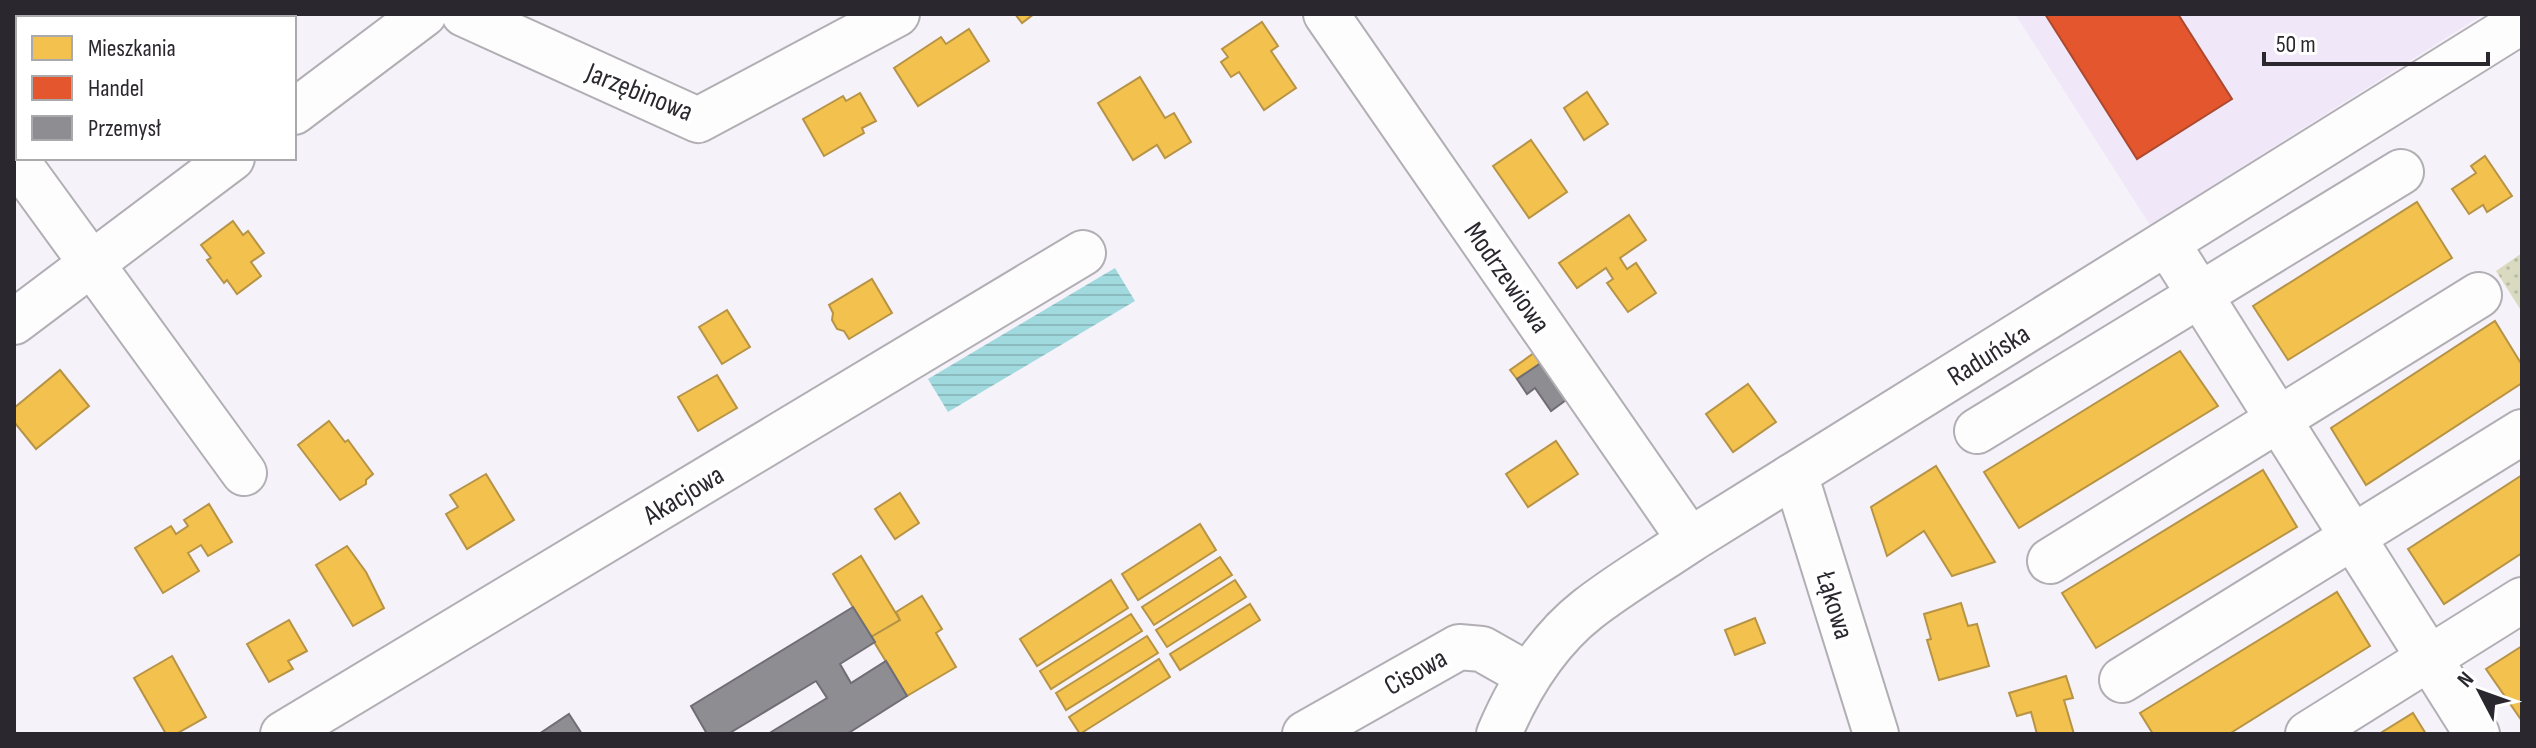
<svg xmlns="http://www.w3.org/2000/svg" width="2536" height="748" viewBox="0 0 2536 748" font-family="'Sofia Sans Condensed',sans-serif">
  <defs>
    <pattern id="grass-dots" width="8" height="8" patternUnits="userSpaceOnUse" patternTransform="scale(2)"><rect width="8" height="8" fill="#d9dac0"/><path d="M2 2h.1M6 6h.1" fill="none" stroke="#babba5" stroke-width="1.8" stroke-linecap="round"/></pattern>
    <pattern id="water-rules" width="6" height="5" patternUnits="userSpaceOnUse" patternTransform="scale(2)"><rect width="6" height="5" fill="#a1dade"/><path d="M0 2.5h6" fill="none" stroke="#8bbbbf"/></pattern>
  </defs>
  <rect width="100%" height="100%" fill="#f6f2fa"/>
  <path fill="#f0e7f9" d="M 2015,14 L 2484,14 L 2150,225 Z"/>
  <path fill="url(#grass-dots)" d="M 2522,253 L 2522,312 L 2496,271 Z"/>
  <path fill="url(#water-rules)" d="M 1115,268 L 1135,301 L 948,412 L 928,379 Z"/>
  <g fill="#f2c14e" stroke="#b69345" stroke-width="2">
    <path d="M 1015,14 L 1034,14 L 1022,23 Z"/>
    <path d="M 1262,22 L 1278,46 L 1271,51 L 1296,88 L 1264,110 L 1239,72 L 1231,77 L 1221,62 L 1228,57 L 1222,49 Z"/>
    <path d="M 969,29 L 989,61 L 918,106 L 894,68 L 941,37 L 946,44 Z"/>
    <path d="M 1140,77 L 1165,118 L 1174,113 L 1191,142 L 1165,158 L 1157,145 L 1133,160 L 1098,103 Z"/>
    <path d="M 1587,92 L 1608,124 L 1584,140 L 1564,108 Z"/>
    <path d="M 860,93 L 876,121 L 862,128 L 864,133 L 824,156 L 803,119 L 843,96 L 846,101 Z"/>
    <path d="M 1531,140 L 1567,192 L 1529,218 L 1493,166 Z"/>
    <path d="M 2485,156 L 2512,196 L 2487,212 L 2483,205 L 2469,214 L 2452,189 L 2476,173 L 2471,166 Z"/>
    <path d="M 2417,202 L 2452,258 L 2288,360 L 2253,306 Z"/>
    <path d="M 1629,215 L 1646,240 L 1620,258 L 1627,269 L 1636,263 L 1656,293 L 1628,312 L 1607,283 L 1613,279 L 1606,268 L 1577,288 L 1559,263 Z"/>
    <path d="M 233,221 L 243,235 L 248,231 L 264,253 L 251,262 L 261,276 L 237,294 L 227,280 L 224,283 L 207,260 L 211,258 L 201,245 Z"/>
    <path d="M 872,279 L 892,313 L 849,339 L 844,331 L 837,329 L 832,320 L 833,313 L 829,305 Z"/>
    <path d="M 727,310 L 750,347 L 722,364 L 699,327 Z"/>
    <path d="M 2495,321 L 2522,365 L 2522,383 L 2366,485 L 2331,428 Z"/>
    <path d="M 2180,351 L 2218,406 L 2019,528 L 1984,472 Z"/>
    <path d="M 1534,353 L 1541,363 L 1517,379 L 1510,370 Z"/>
    <path d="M 60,370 L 89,406 L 36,449 L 14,422 L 14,408 Z"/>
    <path d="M 717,375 L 737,408 L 698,431 L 678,397 Z"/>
    <path d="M 1748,384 L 1776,422 L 1733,452 L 1706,414 Z"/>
    <path d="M 329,421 L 345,442 L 348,440 L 373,474 L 366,480 L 366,484 L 340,500 L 298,445 Z"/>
    <path d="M 1556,441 L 1578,474 L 1528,507 L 1506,474 Z"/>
    <path d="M 1936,466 L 1995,562 L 1952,576 L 1924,531 L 1887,556 L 1871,507 Z"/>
    <path d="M 2263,470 L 2297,527 L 2096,648 L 2062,593 Z"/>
    <path d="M 486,474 L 514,520 L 467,549 L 446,514 L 458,507 L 450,495 Z"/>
    <path d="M 2522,475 L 2522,553 L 2444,604 L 2408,549 Z"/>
    <path d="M 900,493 L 919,523 L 895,539 L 875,509 Z"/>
    <path d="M 209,504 L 232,542 L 208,556 L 201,545 L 188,553 L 199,571 L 163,593 L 135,548 L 171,526 L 176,534 L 188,526 L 184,520 Z"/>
    <path d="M 1200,524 L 1216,550 L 1138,600 L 1122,574 Z"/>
    <path d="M 347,546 L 366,572 L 384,608 L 353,626 L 316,565 Z"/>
    <path d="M 861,556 L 900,620 L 871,637 L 833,574 Z"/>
    <path d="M 1220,557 L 1232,575 L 1154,625 L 1142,607 Z"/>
    <path d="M 1111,580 L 1128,608 L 1037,666 L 1020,639 Z"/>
    <path d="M 1235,580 L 1246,597 L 1167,647 L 1156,630 Z"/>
    <path d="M 2337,592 L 2370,646 L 2229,734 L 2153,734 L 2140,713 Z"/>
    <path d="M 922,596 L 942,629 L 936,633 L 956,667 L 907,696 L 871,637 L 900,620 L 896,612 Z"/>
    <path d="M 1961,603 L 1968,626 L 1977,624 L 1989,666 L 1939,680 L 1927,640 L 1931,639 L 1924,614 Z"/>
    <path d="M 1250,604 L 1260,620 L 1180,670 L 1170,654 Z"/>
    <path d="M 1131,614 L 1142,631 L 1051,689 L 1040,671 Z"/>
    <path d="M 1755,618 L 1765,643 L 1735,655 L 1725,630 Z"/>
    <path d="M 289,620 L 307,651 L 288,661 L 293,669 L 269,682 L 247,644 Z"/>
    <path d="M 1147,636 L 1158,653 L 1066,710 L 1056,693 Z"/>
    <path d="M 2522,646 L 2522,721 L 2486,669 Z"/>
    <path d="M 172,656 L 206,717 L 176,734 L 166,734 L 134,678 Z"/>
    <path d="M 1159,659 L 1170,677 L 1080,734 L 1069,717 Z"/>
    <path d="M 2066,676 L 2073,698 L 2064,700 L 2074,734 L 2037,734 L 2031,712 L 2017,716 L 2009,693 Z"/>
    <path d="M 2413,713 L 2426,734 L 2379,734 Z"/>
  </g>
  <path fill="#e4572e" stroke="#ac492e" stroke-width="2" d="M 2045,14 L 2178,14 L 2232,99 L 2137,159 Z"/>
  <g fill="#8d8d92" stroke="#706e74" stroke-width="2">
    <path d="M 1541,363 L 1566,400 L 1551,411 L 1535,388 L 1527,394 L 1517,379 Z"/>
    <path d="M 853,607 L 875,642 L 840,664 L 851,683 L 886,661 L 907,696 L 847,734 L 768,734 L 827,698 L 816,681 L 728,734 L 707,734 L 691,706 Z"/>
    <path d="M 569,714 L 582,734 L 539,734 Z"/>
  </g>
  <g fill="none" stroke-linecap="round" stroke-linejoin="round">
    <g stroke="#b1aeb4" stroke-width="48">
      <g id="minor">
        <path d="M 464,14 L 698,120 L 897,14"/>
        <path d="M 1326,14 L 1690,540"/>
        <path d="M 294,112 L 424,14"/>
        <path d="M 14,157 L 244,473"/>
        <path d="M 2167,243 L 2477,734"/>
        <path d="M 14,322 L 232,158"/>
        <path d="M 1977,431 L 2401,172"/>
        <path d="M 1791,477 L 1801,493 L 1876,734"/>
        <path d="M 2050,561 L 2479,295"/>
        <path d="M 2122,680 L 2522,432"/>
        <path d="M 283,734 L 1083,253"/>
        <path d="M 1305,734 L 1459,647 L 1482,649 L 1528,675"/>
        <path d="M 1499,734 C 1519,687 1547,641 1588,609 C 1620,584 1656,563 1690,540 L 2522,21"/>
        <path d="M 2308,734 L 2522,600"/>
      </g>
    </g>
    <use href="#minor" stroke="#fefdfe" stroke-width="44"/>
  </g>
  <g text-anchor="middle" stroke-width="8" stroke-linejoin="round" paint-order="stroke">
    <g font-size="28" fill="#2b272f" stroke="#fff">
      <text transform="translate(640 91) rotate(22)" y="10">Jarzębinowa</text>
      <text transform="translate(1508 277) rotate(55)" y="10">Modrzewiowa</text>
      <text transform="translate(1988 354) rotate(-32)" y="10">Raduńska</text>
      <text transform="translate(683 494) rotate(-31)" y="10">Akacjowa</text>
      <text transform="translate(1836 605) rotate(73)" y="10">Łąkowa</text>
      <text transform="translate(1415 671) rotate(-29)" y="10">Cisowa</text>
    </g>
  </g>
  <rect width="2536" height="748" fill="none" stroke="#2b272f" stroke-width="32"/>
  <rect x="16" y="16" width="280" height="144" fill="#ffffff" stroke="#aaa9ac" stroke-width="2"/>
  <rect x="32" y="36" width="40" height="24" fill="#f2c14e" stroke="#aaa9ac" stroke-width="2"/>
  <text x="88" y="56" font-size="24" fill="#2b272f">Mieszkania</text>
  <rect x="32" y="76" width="40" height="24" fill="#e4572e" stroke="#aaa9ac" stroke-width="2"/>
  <text x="88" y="96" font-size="24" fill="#2b272f">Handel</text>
  <rect x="32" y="116" width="40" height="24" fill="#8d8d92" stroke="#aaa9ac" stroke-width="2"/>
  <text x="88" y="136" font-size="24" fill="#2b272f">Przemysł</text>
  <g transform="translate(2480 692) rotate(311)" stroke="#ffffff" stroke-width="6" paint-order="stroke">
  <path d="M0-6L14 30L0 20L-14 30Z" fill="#2b272f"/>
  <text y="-12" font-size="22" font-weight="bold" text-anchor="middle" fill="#2b272f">N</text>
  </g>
  <path d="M2264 52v12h224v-12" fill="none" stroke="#2b272f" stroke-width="4"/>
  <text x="2276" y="52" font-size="24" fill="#2b272f" stroke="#ffffff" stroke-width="6" paint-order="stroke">50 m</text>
</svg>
